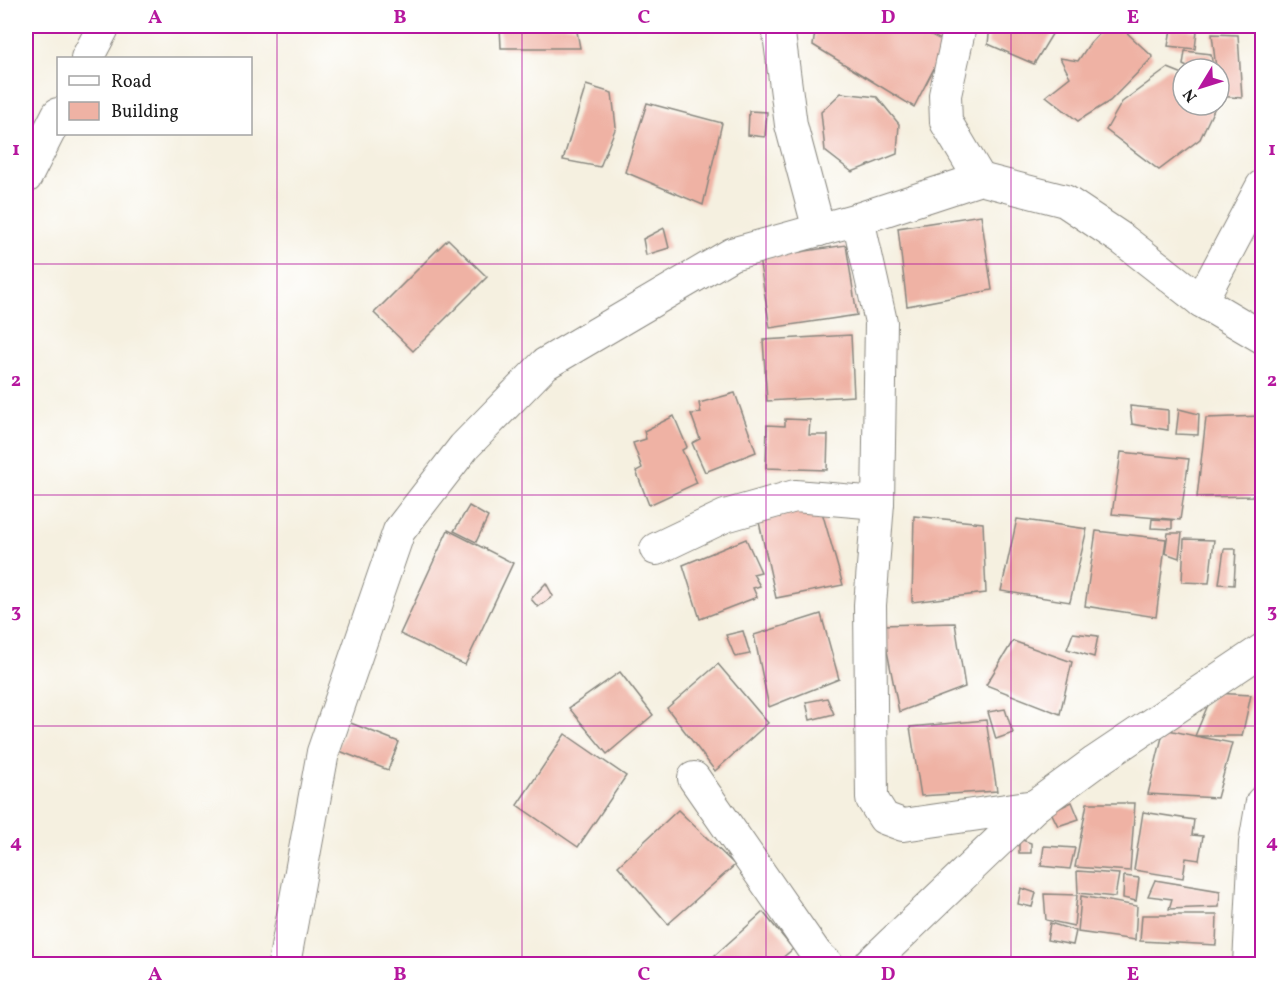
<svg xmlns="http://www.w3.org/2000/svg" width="1288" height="990" viewBox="0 0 1288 990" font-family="Vollkorn,serif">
  <rect width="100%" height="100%" fill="#fff"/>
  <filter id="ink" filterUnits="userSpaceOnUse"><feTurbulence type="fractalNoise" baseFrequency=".0167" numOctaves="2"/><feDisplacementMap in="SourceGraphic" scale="12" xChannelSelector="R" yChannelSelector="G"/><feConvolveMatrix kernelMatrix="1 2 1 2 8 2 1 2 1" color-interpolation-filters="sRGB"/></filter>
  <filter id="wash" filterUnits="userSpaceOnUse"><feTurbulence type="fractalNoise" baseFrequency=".008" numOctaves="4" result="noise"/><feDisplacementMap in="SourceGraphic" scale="24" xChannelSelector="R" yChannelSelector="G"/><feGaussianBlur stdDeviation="1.35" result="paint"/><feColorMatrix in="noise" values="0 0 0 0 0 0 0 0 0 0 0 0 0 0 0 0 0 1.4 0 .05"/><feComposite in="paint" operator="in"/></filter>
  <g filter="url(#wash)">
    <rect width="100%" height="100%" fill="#f5f0e0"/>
    <g id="blocks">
      <g fill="#efb2a4">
        <path d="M 500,26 L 576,26 L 580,48 L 501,48 Z"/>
        <path d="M 816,26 L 914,26 L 947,43 L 914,107 L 813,45 Z"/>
        <path d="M 990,26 L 1057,26 L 1034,64 L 988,44 Z"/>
        <path d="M 1105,27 L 1126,32 L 1153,57 L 1110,101 L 1078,121 L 1046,96 L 1070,77 L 1060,58 L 1078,61 L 1090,43 Z"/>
        <path d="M 1171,29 L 1197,31 L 1195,49 L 1168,46 Z"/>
        <path d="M 1212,34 L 1238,35 L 1242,98 L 1219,96 L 1219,69 L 1216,69 Z"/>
        <path d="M 1185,51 L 1211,54 L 1213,69 L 1191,69 L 1183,65 Z"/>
        <path d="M 1168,68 L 1183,74 L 1183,105 L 1216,105 L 1200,139 L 1159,170 L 1106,130 L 1122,102 Z"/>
        <path d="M 586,85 L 612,93 L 616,127 L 600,167 L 563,160 Z"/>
        <path d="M 841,93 L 877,97 L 899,124 L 897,154 L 852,172 L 825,151 L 821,112 Z"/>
        <path d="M 647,103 L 722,123 L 703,205 L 625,172 Z"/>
        <path d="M 749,111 L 767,112 L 765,137 L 748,135 Z"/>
        <path d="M 981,215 L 992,290 L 907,306 L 898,228 Z"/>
        <path d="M 664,228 L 669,248 L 646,255 L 643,239 Z"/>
        <path d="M 448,239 L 487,277 L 413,351 L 374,313 Z"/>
        <path d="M 846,245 L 857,315 L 770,328 L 759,258 Z"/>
        <path d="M 851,335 L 854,396 L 767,401 L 763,340 Z"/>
        <path d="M 735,393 L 756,452 L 705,472 L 692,443 L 700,439 L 691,414 L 701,413 L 699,403 Z"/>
        <path d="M 1130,406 L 1168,410 L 1168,430 L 1132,424 Z"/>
        <path d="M 1179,409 L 1199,414 L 1198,435 L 1176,434 Z"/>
        <path d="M 674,416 L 687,447 L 682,450 L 697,483 L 649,505 L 636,471 L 642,468 L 633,443 L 646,439 L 644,431 Z"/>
        <path d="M 1261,416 L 1255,496 L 1197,497 L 1206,418 Z"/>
        <path d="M 785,419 L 810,420 L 809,435 L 828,435 L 827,470 L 766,468 L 767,425 L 785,426 Z"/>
        <path d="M 1121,452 L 1189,459 L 1180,520 L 1112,514 Z"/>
        <path d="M 820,505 L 843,585 L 776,598 L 759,522 Z"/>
        <path d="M 469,506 L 488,517 L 476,542 L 454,531 Z"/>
        <path d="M 914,516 L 983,523 L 986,593 L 912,602 Z"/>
        <path d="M 1017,519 L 1087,529 L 1070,602 L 1001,591 Z"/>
        <path d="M 1152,519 L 1172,520 L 1172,529 L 1151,528 Z"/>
        <path d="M 448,530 L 513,563 L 465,665 L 400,634 Z"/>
        <path d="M 1096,531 L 1166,539 L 1156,617 L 1085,606 Z"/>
        <path d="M 1168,533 L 1182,533 L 1179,558 L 1165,553 Z"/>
        <path d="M 746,539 L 761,572 L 753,574 L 760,586 L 753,588 L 757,597 L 700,619 L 683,565 Z"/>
        <path d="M 1184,539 L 1214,540 L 1209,583 L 1182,582 Z"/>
        <path d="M 1224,549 L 1236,549 L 1234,585 L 1219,584 Z"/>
        <path d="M 546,583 L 553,596 L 538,607 L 531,599 Z"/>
        <path d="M 821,614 L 839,679 L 769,707 L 754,635 Z"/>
        <path d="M 955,623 L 965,687 L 899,712 L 882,625 Z"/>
        <path d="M 743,631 L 750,654 L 735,657 L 726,635 Z"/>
        <path d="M 1073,633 L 1098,636 L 1094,657 L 1067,649 Z"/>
        <path d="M 1013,641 L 1072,662 L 1060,714 L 986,685 Z"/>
        <path d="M 718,664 L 768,723 L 715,771 L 667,708 Z"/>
        <path d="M 620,672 L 653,715 L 607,754 L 569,708 Z"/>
        <path d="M 1213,693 L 1251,695 L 1242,736 L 1195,736 L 1232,743 L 1217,798 L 1148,794 L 1164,729 L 1195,736 Z"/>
        <path d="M 827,698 L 834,714 L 810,720 L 806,702 Z"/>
        <path d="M 1005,709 L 1013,733 L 996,739 L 988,712 Z"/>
        <path d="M 986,720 L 997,791 L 921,796 L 910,727 Z"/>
        <path d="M 348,722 L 399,742 L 388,770 L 337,750 Z"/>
        <path d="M 565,734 L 626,776 L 578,847 L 517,805 Z"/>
        <path d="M 1072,802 L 1079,819 L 1058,826 L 1051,812 Z"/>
        <path d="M 1087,803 L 1135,803 L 1130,871 L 1075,867 Z"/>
        <path d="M 678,810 L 735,865 L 668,924 L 618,866 Z"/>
        <path d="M 1143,812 L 1194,820 L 1192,835 L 1203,836 L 1199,860 L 1186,858 L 1183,878 L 1134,870 Z"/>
        <path d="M 1019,839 L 1031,843 L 1031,853 L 1019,853 Z"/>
        <path d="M 1044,846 L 1075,848 L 1070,869 L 1041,866 Z"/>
        <path d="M 1077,871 L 1119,874 L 1115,897 L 1078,893 Z"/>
        <path d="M 1124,876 L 1139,878 L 1136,901 L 1123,898 Z"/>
        <path d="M 1155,880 L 1220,891 L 1219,907 L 1169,909 L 1172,899 L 1148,896 Z"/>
        <path d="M 1021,888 L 1036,893 L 1032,907 L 1018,904 Z"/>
        <path d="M 1044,894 L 1077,895 L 1074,926 L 1046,920 Z"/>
        <path d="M 1081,896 L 1137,906 L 1135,940 L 1078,932 Z"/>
        <path d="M 763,912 L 793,949 L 775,964 L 721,964 L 714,956 Z"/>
        <path d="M 1142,915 L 1217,915 L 1216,945 L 1140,941 Z"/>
        <path d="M 1050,923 L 1076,931 L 1073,945 L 1047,940 Z"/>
      </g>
    </g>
  </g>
  <g filter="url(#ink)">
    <use href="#blocks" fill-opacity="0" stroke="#88867e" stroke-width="1.5"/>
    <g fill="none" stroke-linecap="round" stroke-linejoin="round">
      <g stroke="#88867e" stroke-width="34">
        <g id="minor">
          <path d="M 780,26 L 779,34 L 791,125 L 819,230"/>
          <path d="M 960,26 L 945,95 L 946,122 L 980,179"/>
          <path d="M 87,58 L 104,26"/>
          <path d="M 26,177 L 58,114"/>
          <path d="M 858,219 L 881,322 L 878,503 L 870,605 L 872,799 L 884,818 L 903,825 L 1035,806"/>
          <path d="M 1201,301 L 1262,186"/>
          <path d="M 656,549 L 725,516 L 795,496 L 878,503"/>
          <path d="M 694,778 L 816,954 L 827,964"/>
          <path d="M 284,964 L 323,752 L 399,531 L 464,447 L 545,364 L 732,254 L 858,219 L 980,179 L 1065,201 L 1122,239 L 1201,301 L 1262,337"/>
          <path d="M 870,964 L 1035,806 L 1095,762 L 1262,650"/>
          <path d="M 1249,964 L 1255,843 L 1262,802"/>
        </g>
      </g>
      <use href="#minor" stroke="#fff" stroke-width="32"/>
    </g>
  </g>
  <path fill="none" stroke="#b5179e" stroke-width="1.5" stroke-opacity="0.55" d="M 277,26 L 277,964M 522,26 L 522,964M 766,26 L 766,964M 1011,26 L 1011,964M 26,264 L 1262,264M 26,495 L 1262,495M 26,726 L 1262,726"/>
  <rect width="1288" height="990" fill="none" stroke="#fff" stroke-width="66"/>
  <rect x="57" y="57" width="195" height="78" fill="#ffffff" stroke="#a4a4a4" stroke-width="1.5"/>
  <rect x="69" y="76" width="30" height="9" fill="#ffffff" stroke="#a4a4a4" stroke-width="1.5"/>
  <text x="111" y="87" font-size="18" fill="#1c1c1c">Road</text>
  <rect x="69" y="102" width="30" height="18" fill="#efb2a4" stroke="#a4a4a4" stroke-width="1.5"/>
  <text x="111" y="117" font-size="18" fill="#1c1c1c">Building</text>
  <g transform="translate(1201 87) rotate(232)"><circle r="28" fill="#ffffff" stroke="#a4a4a4" stroke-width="1.5"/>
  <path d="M0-4.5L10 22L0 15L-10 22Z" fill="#b5179e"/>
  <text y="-9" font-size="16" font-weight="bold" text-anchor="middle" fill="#1c1c1c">N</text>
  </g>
  <rect x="33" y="33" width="1222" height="924" fill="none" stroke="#b5179e" stroke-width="2"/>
  <g font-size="20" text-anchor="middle" font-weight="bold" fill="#b5179e">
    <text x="155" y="23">A</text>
    <text x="400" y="23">B</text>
    <text x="644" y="23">C</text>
    <text x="888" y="23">D</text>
    <text x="1133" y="23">E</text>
    <text x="16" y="155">1</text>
    <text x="1272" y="155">1</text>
    <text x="16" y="386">2</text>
    <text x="1272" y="386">2</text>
    <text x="16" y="617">3</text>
    <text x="1272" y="617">3</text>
    <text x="16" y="848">4</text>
    <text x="1272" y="848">4</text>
    <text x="155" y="980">A</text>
    <text x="400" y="980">B</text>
    <text x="644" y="980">C</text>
    <text x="888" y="980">D</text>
    <text x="1133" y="980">E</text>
  </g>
</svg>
